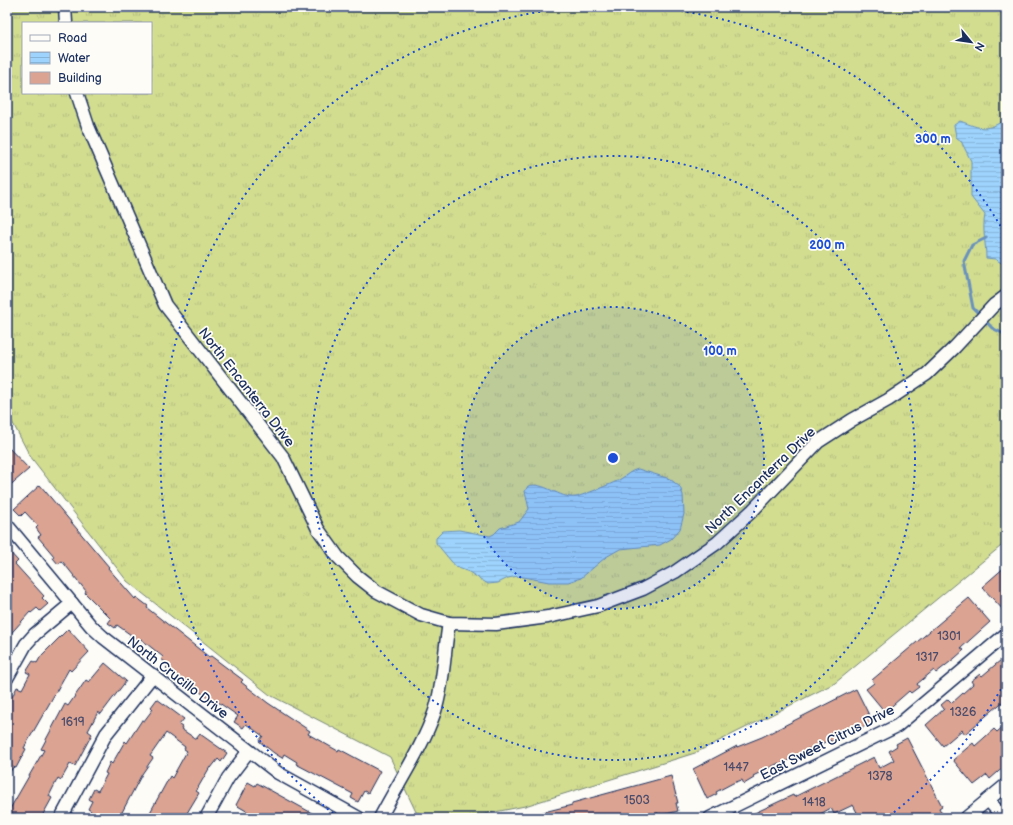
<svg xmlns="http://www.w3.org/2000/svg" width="1013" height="825" viewBox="0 0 1013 825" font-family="'Balsamiq Sans',sans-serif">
  <defs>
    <pattern id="grass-tufts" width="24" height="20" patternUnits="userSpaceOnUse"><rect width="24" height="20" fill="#d2dd90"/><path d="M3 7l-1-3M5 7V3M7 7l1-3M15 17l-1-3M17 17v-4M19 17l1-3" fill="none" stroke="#b4be7f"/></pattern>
    <pattern id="water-rules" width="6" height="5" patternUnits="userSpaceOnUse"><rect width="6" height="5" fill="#9dd3fc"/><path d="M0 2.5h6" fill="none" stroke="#87b5da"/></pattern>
  </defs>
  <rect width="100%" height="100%" fill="#fdfcf7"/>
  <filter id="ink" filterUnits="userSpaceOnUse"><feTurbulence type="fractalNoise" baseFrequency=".025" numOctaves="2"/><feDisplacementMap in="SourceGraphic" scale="8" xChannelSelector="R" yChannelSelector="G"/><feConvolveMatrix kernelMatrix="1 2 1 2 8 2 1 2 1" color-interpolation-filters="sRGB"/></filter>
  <g filter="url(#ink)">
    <path fill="url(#grass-tufts)" stroke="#768677" fill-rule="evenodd" d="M 7,7 L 1006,7 L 1006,542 L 835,683 L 695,753 L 525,806 L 465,818 L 434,818 L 416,812 L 390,757 L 270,695 L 127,581 L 30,456 L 7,412 ZM 23,23 L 151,23 L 151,93 L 23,93 Z"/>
    <g fill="url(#water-rules)" stroke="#6991bd">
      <path d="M 1006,119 L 1006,264 L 1003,264 L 995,259 L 986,258 C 986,244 982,229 985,215 L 971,197 L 971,161 L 961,141 L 956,137 L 954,125 L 960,121 C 982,129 986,132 1006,119 Z"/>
      <path d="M 638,469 L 670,479 L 680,487 L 683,495 L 684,514 L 680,529 L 671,539 L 660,545 L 620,549 L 606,557 L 581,578 L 568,582 L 549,582 L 518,576 L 508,578 L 498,583 L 488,584 L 469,572 L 456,567 L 436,543 L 436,538 L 443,531 L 459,530 L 490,536 L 494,534 L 500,528 L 519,522 L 529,509 L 525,491 L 528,486 C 544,481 559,499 576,497 C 581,496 614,483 619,480 C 626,476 630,471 638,469 Z"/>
    </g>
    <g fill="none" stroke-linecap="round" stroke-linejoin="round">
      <g stroke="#6991bd" stroke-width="3">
        <path d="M 981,316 L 973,308 L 964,261 L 972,245 L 986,238"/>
        <path d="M 985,320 L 992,328 L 1006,335"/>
      </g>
    </g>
    <g fill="#daa392" stroke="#1b2f5e">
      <path d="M 7,446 L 29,469 L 7,488 Z"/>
      <path d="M 40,485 L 109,567 L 108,568 L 135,599 L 136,597 L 148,606 L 147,608 L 209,657 L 211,656 L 243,680 L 241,682 L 268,703 L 310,731 L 308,734 L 338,751 L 339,749 L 380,771 L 368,793 L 364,791 L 358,802 L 351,798 L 353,794 L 296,764 L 297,762 L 284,754 L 282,758 L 274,753 L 259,741 L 263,736 L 246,724 L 243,728 L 234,722 L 238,716 L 215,700 L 213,703 L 191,684 L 189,686 L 166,668 L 169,665 L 161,659 L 163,657 L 141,639 L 137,644 L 129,638 L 131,635 L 117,625 L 115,628 L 108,623 L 111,619 L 85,593 L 86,591 L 62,561 L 58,564 L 53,558 L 54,556 L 38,537 L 41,535 L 36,528 L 38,526 L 25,512 L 21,516 L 14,509 Z"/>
      <path d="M 7,549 L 18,561 L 15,564 L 44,596 L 42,598 L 48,604 L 40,611 L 37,608 L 31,613 L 30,612 L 7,638 Z"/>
      <path d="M 1006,566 L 1006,613 L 982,587 Z"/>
      <path d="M 969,598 L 990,622 L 961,648 L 964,650 L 955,658 L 936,673 L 934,670 L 917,684 L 919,687 L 911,693 L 909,691 L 885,712 L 866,689 L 874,683 L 872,680 Z"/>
      <path d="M 68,629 L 89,652 L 71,671 L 69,669 L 24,748 L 26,749 L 16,768 L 13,767 L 7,777 L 7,707 L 17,687 L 22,689 L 30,674 L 26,672 L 33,661 L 37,663 L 41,656 Z"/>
      <path d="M 1001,660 L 1006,666 L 1006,699 L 965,734 L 962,730 L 943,746 L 926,725 L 944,709 L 941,705 L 948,699 L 952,703 L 973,684 L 971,681 L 980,674 L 982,676 Z"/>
      <path d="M 105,663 L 126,681 L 101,714 L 98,712 L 88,731 L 92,734 L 75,766 L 70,764 L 61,780 L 58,778 L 49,796 L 52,798 L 41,818 L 7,818 L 7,814 L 44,750 L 41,749 L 65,704 L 68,706 L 86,680 L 89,682 Z"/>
      <path d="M 856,689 L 873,723 L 861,728 L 859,724 L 839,734 L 841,736 L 831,742 L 830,740 L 806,750 L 780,765 L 779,763 L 753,776 L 754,778 L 744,784 L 742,780 L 733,783 L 716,792 L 717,794 L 707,799 L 693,769 L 737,746 L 737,747 L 762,737 Z"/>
      <path d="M 157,699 L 184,719 L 179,725 L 182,727 L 181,729 L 196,739 L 200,734 L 227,753 L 221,762 L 218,759 L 211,768 L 210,767 L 196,791 L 199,793 L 184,818 L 147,818 L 170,776 L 172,778 L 187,751 L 184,749 L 185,747 L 166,733 L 150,756 L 153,758 L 142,774 L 119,818 L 87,818 L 91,811 L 88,809 L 92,801 L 89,799 L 94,789 L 98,791 L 107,774 L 105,773 L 110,762 L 112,764 L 125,741 L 127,743 L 142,720 L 144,721 L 153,709 L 151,707 Z"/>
      <path d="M 1006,724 L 1006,765 L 990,779 L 987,775 L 974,785 L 953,760 L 973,743 L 975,746 L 994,729 L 997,732 Z"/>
      <path d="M 907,738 L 942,806 L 939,808 L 944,818 L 860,818 L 853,805 L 834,814 L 831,808 L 813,818 L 744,818 L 793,795 L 794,797 L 874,757 L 879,768 L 894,760 L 889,751 L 897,746 L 896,744 Z"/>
      <path d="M 671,776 L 678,803 L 676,803 L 678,811 L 659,816 L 658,813 L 638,818 L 532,818 L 532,815 L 572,805 L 572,803 Z"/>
      <path d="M 248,782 L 255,786 L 257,783 L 321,818 L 254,818 L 255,816 L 236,805 Z"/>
    </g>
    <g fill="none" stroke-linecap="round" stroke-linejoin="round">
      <g stroke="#1b2f5e" stroke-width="15">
        <g id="minor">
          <path d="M 65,7 L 66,23"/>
          <path d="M 77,93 L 88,126 L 165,305 L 283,457 L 318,529 L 338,557 L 357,576 L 376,591 L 421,615 L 449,623 L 496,624 L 548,617 L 598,606 L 643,589 L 675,572 L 717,543 L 753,510 L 818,442 L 852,420 L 888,400 L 927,374 L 955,347 L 994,305 L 1006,296"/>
          <path d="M 7,525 L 91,626 L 103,637 L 278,773 L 359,818"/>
          <path d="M 7,678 L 26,644 L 35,634 L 72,603"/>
          <path d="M 988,800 L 1004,818"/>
          <path d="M 61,818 L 106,734 L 153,675"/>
          <path d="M 206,818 L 228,778 L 248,752"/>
          <path d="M 380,818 C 398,783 422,749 435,711 C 444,683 444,652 449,623"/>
          <path d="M 710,818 L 897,726 L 1006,634"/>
          <path d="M 966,818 L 1006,785"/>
        </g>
      </g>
      <use href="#minor" stroke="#fdfcf7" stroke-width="12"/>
    </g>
  </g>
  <circle cx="613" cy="458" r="151" fill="#1d4ed8" fill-opacity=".12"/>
  <g fill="none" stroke="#1d4ed8" stroke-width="2" stroke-dasharray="2 4">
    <circle cx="613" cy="458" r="151"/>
    <circle cx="613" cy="458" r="302"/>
    <path d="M1004 684A452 452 0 0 1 888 817M338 817A452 452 0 0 1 581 7M645 7A452 452 0 0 1 1004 232"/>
  </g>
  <g text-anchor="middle" stroke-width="3.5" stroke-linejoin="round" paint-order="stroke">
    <g font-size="12" fill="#4b4c6b">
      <text x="949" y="640">1301</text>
      <text x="927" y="661">1317</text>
      <text x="963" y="716">1326</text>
      <text x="73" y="726">1619</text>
      <text x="736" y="771">1447</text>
      <text x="880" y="780">1378</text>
      <text x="637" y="804">1503</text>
      <text x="814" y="806">1418</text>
    </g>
    <g font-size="14" fill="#1b2f5e" stroke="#fdfcf7">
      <text transform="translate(247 387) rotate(52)" y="5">North Encanterra Drive</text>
      <text transform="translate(760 480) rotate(-44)" y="5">North Encanterra Drive</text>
      <text transform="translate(178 677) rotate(38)" y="5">North Crucillo Drive</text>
      <text transform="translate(827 742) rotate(-27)" y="5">East Sweet Citrus Drive</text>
    </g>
  </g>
  <circle cx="613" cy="458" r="6" fill="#1d4ed8" stroke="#fdfcf7" stroke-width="2"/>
  <g font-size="12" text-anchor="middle" font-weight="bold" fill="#1d4ed8" stroke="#fdfcf7" stroke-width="3.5" stroke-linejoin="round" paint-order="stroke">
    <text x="933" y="143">300 m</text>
    <text x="827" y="249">200 m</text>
    <text x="720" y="355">100 m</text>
  </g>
  <rect width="1013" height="825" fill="none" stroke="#fdfcf7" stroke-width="24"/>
  <rect x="12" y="12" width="989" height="801" fill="none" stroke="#1b2f5e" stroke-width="1.5" filter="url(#ink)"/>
  <rect x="22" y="22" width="130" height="72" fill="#fdfcf7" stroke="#a3aaba"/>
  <rect x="30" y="35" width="20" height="6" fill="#fdfcf7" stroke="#a3aaba"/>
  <text x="58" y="42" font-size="12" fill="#1b2f5e">Road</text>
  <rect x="30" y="52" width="20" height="12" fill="url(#water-rules)" stroke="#a3aaba"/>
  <text x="58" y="62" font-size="12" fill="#1b2f5e">Water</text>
  <rect x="30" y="72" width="20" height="12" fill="#daa392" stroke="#a3aaba"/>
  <text x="58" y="82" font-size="12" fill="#1b2f5e">Building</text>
  <g transform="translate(971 42) rotate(119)" stroke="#fdfcf7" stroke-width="3" paint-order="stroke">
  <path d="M0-3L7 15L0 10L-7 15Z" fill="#1b2f5e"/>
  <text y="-6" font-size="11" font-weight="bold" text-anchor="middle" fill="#1b2f5e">N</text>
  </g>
</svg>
